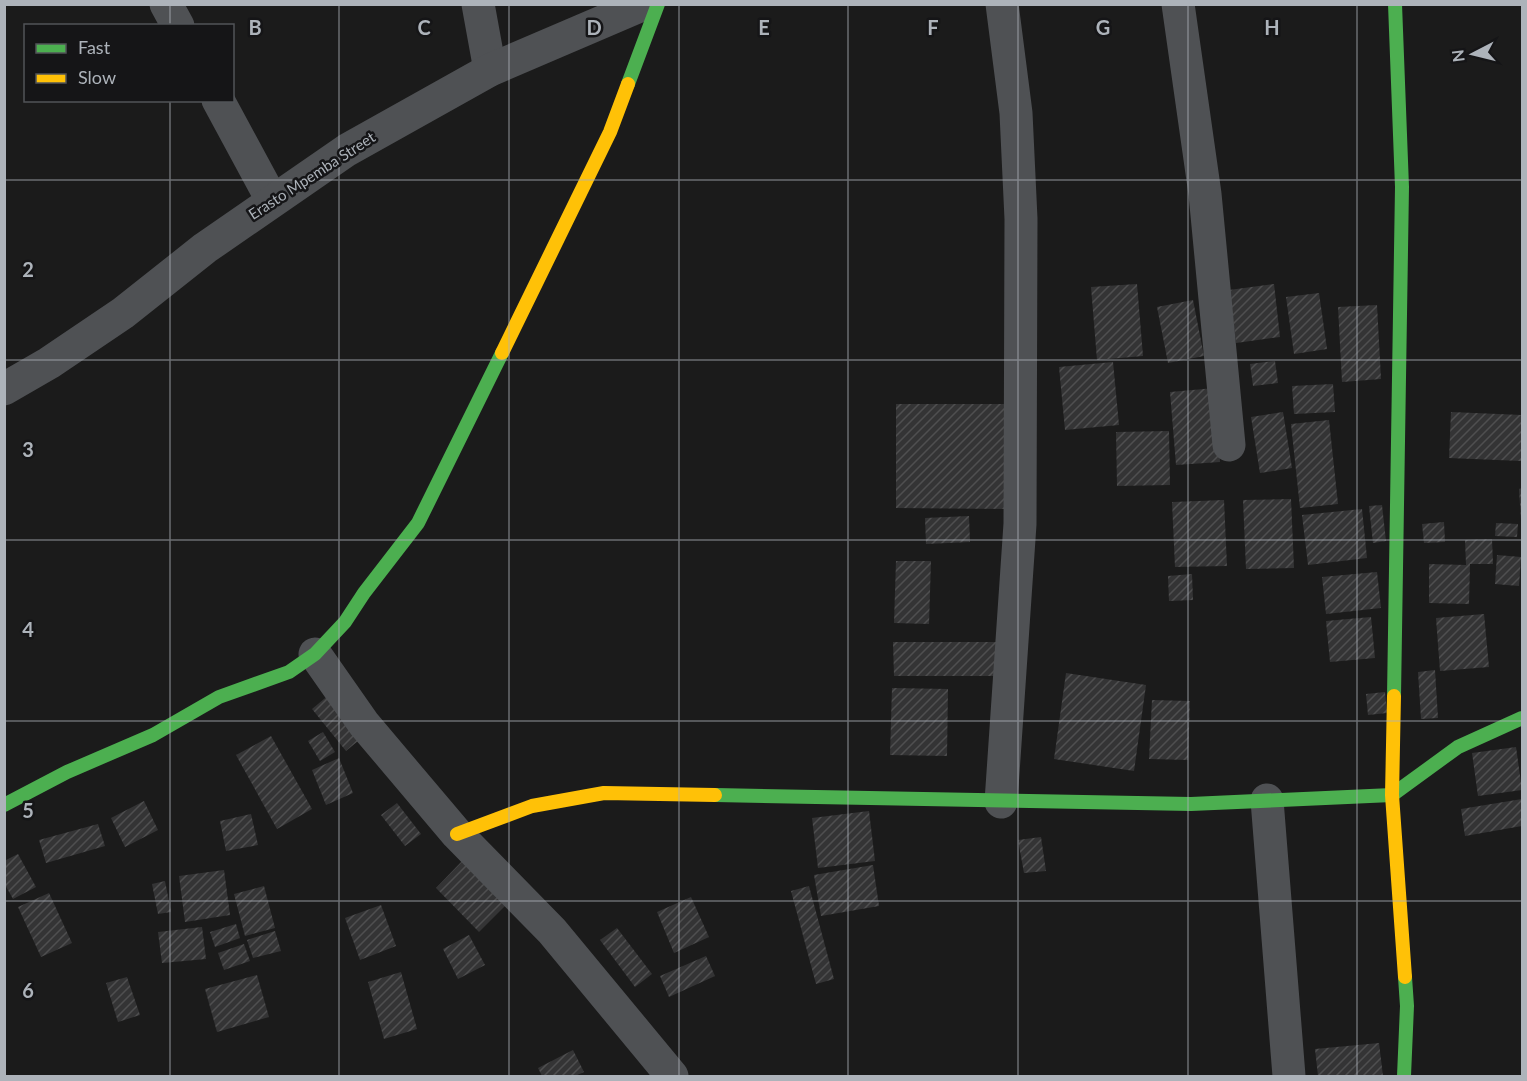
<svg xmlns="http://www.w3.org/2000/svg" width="1527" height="1081" viewBox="0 0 1527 1081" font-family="Lato,sans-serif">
  <defs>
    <pattern id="building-hatch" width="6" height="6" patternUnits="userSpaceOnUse" patternTransform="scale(1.5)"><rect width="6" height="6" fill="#343435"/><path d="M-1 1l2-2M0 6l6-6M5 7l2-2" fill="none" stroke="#4f4f50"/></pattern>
  </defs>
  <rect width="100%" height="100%" fill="#1b1b1b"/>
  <g fill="url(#building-hatch)">
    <path d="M 1137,284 L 1143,356 L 1097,360 L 1091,287 Z"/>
    <path d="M 1274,284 L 1280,337 L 1236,343 L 1229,290 Z"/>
    <path d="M 1319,293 L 1327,349 L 1294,354 L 1286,297 Z"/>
    <path d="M 1193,300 L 1204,356 L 1168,363 L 1157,307 Z"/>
    <path d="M 1377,305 L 1381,379 L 1342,382 L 1338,307 Z"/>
    <path d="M 1275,361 L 1278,383 L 1253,386 L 1250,364 Z"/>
    <path d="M 1113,362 L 1119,425 L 1065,430 L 1059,367 Z"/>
    <path d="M 1333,384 L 1335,412 L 1294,414 L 1292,386 Z"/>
    <path d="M 1215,388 L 1220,462 L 1176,465 L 1170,392 Z"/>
    <path d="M 896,404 L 1008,404 L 1007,509 L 896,508 Z"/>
    <path d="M 1283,412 L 1292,468 L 1260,473 L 1251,417 Z"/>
    <path d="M 1451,412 L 1522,415 L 1521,461 L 1449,458 Z"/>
    <path d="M 1329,420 L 1338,504 L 1300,508 L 1291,424 Z"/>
    <path d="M 1169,431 L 1170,485 L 1117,486 L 1116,432 Z"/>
    <path d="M 1522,488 L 1522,520 L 1521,520 L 1519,489 Z"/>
    <path d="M 1291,499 L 1294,568 L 1246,569 L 1243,500 Z"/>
    <path d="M 1224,500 L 1227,566 L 1175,567 L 1172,502 Z"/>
    <path d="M 1382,505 L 1386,541 L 1373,543 L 1369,506 Z"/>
    <path d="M 1362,509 L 1367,558 L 1308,565 L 1302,515 Z"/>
    <path d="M 969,516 L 970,542 L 926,544 L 925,518 Z"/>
    <path d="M 1444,522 L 1445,542 L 1424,543 L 1422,524 Z"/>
    <path d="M 1496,523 L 1518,524 L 1517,537 L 1495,536 Z"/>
    <path d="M 1492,539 L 1493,564 L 1470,564 L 1469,604 L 1429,603 L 1429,564 L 1466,565 L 1465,540 Z"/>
    <path d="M 1497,555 L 1521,557 L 1519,586 L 1495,584 Z"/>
    <path d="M 896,561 L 931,561 L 929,624 L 894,623 Z"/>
    <path d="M 1377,572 L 1381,608 L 1326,614 L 1322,577 Z"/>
    <path d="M 1192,574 L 1193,600 L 1169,601 L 1168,576 Z"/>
    <path d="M 1484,614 L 1489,667 L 1440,671 L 1436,618 Z"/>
    <path d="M 1371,617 L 1375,658 L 1330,662 L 1326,621 Z"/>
    <path d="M 893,642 L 996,642 L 996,676 L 894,676 Z"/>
    <path d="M 1435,670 L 1438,718 L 1421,719 L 1418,672 Z"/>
    <path d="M 1066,673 L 1146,685 L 1134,771 L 1054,759 Z"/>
    <path d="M 892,688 L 948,689 L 947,756 L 890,755 Z"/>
    <path d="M 1385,692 L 1387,713 L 1368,715 L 1366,694 Z"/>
    <path d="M 330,694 L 364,736 L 346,751 L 312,709 Z"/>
    <path d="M 1152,700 L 1190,701 L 1188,760 L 1149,759 Z"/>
    <path d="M 323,732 L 335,752 L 320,761 L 308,741 Z"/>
    <path d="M 271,736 L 312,809 L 277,829 L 236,755 Z"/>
    <path d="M 1516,747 L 1522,790 L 1478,796 L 1472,753 Z"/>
    <path d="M 339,758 L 353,793 L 326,805 L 312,770 Z"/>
    <path d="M 1522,799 L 1522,826 L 1465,836 L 1461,809 Z"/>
    <path d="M 144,801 L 158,830 L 125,847 L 111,818 Z"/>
    <path d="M 397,803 L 421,834 L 405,846 L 381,815 Z"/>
    <path d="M 869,811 L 875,861 L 818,868 L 812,818 Z"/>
    <path d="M 251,814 L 258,845 L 226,851 L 220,821 Z"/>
    <path d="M 98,824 L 105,846 L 46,863 L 39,840 Z"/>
    <path d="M 1041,837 L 1046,871 L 1024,873 L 1018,840 Z"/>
    <path d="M 18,854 L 36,887 L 13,899 L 4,883 L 4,861 Z"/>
    <path d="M 465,858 L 508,903 L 479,932 L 436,888 Z"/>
    <path d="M 873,865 L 879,906 L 821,916 L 814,875 Z"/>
    <path d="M 224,870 L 230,915 L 185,922 L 179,876 Z"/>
    <path d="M 165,881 L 171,912 L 158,914 L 152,884 Z"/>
    <path d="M 264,886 L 275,928 L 245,936 L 234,894 Z"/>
    <path d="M 809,886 L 834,979 L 816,984 L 791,891 Z"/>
    <path d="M 49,893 L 72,943 L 41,957 L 18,907 Z"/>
    <path d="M 691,897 L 709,937 L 674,953 L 657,912 Z"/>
    <path d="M 381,905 L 396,946 L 360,960 L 345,918 Z"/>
    <path d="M 236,924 L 240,938 L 215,947 L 210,932 Z"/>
    <path d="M 202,927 L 206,959 L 162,963 L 158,932 Z"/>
    <path d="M 617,928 L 652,974 L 635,987 L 600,940 Z"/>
    <path d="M 275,931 L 281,951 L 253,958 L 247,940 Z"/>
    <path d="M 469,935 L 485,965 L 458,979 L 443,949 Z"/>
    <path d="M 244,944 L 250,961 L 224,970 L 218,953 Z"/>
    <path d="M 706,956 L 715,976 L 669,997 L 660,976 Z"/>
    <path d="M 401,972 L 417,1029 L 384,1039 L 368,982 Z"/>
    <path d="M 257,975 L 269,1017 L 217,1032 L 205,989 Z"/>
    <path d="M 127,977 L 140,1015 L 118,1022 L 106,983 Z"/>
    <path d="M 1379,1043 L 1383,1076 L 1318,1076 L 1315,1049 Z"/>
    <path d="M 573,1050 L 584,1072 L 575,1076 L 542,1076 L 538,1068 Z"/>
  </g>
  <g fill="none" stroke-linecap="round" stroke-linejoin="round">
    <g stroke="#4f5154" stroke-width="33">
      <path d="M 166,4 L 178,26"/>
      <path d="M 478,4 L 490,70"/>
      <path d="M 1178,4 L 1205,194 L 1229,445"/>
      <path d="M 218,100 L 272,200"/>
      <path d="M 4,389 L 49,363 L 123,313 L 205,248 L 347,150 L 490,70 L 644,4"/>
      <path d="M 315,654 L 364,724 L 457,834 L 552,931 L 672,1076"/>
      <path d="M 1267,800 L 1289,1076"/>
      <path d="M 1001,802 L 1020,524 L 1021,219 L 1016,113 L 1002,4"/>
    </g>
    <g stroke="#4caf50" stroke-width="14">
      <path d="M 628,84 L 658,4"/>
      <path d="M 1394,696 L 1402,187 L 1395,4"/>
      <path d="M 715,795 L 1191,804 L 1392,795 L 1458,747 L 1522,718"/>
      <path d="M 4,805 L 67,772 L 153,735 L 219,697 L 289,672 L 315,654 L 345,622 L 364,593 L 418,523 L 502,353"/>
      <path d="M 1404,1076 L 1407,1006 L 1405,977"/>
    </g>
    <g stroke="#ffc107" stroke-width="14">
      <path d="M 502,353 L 610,132 L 628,84"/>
      <path d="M 1394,696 L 1392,795 L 1405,977"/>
      <path d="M 457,834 L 532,806 L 604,793 L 715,795"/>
    </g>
  </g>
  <path fill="none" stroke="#adb3ba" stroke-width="1.5" stroke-opacity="0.55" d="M 170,4 L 170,26M 339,4 L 339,1076M 509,4 L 509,1076M 679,4 L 679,1076M 848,4 L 848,1076M 1018,4 L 1018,1076M 1188,4 L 1188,1076M 1357,4 L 1357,1076M 170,100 L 170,1076M 4,180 L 1522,180M 4,360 L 1522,360M 4,540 L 1522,540M 4,721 L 1522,721M 4,901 L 1522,901"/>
  <g text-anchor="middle" stroke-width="5" stroke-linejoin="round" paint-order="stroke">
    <g font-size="15" fill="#adb3ba" stroke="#151517">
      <text transform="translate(312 176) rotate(-33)" y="5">Erasto Mpemba Street</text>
    </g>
  </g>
  <g font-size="20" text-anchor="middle" font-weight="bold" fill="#adb3ba" stroke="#151517" stroke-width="5" stroke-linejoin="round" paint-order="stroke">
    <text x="255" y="35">B</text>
    <text x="424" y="35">C</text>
    <text x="594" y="35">D</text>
    <text x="764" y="35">E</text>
    <text x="933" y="35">F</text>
    <text x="1103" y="35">G</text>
    <text x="1272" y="35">H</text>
    <text x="28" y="277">2</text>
    <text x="28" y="457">3</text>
    <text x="28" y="637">4</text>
    <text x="28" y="818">5</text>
    <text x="28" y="998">6</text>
  </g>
  <rect width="1527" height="1081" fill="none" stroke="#adb3ba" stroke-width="12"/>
  <rect x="24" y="24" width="210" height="78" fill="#151517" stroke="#525458" stroke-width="1.5"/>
  <rect x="36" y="44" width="30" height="9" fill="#4caf50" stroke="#525458" stroke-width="1.5"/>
  <text x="78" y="54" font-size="18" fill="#adb3ba">Fast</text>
  <rect x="36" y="74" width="30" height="9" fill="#ffc107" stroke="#525458" stroke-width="1.5"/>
  <text x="78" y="84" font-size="18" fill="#adb3ba">Slow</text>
  <g transform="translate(1473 54) rotate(263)" stroke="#151517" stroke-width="4.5" paint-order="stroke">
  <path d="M0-4.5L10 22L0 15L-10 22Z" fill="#adb3ba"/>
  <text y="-9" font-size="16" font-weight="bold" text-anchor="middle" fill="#adb3ba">N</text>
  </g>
</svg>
